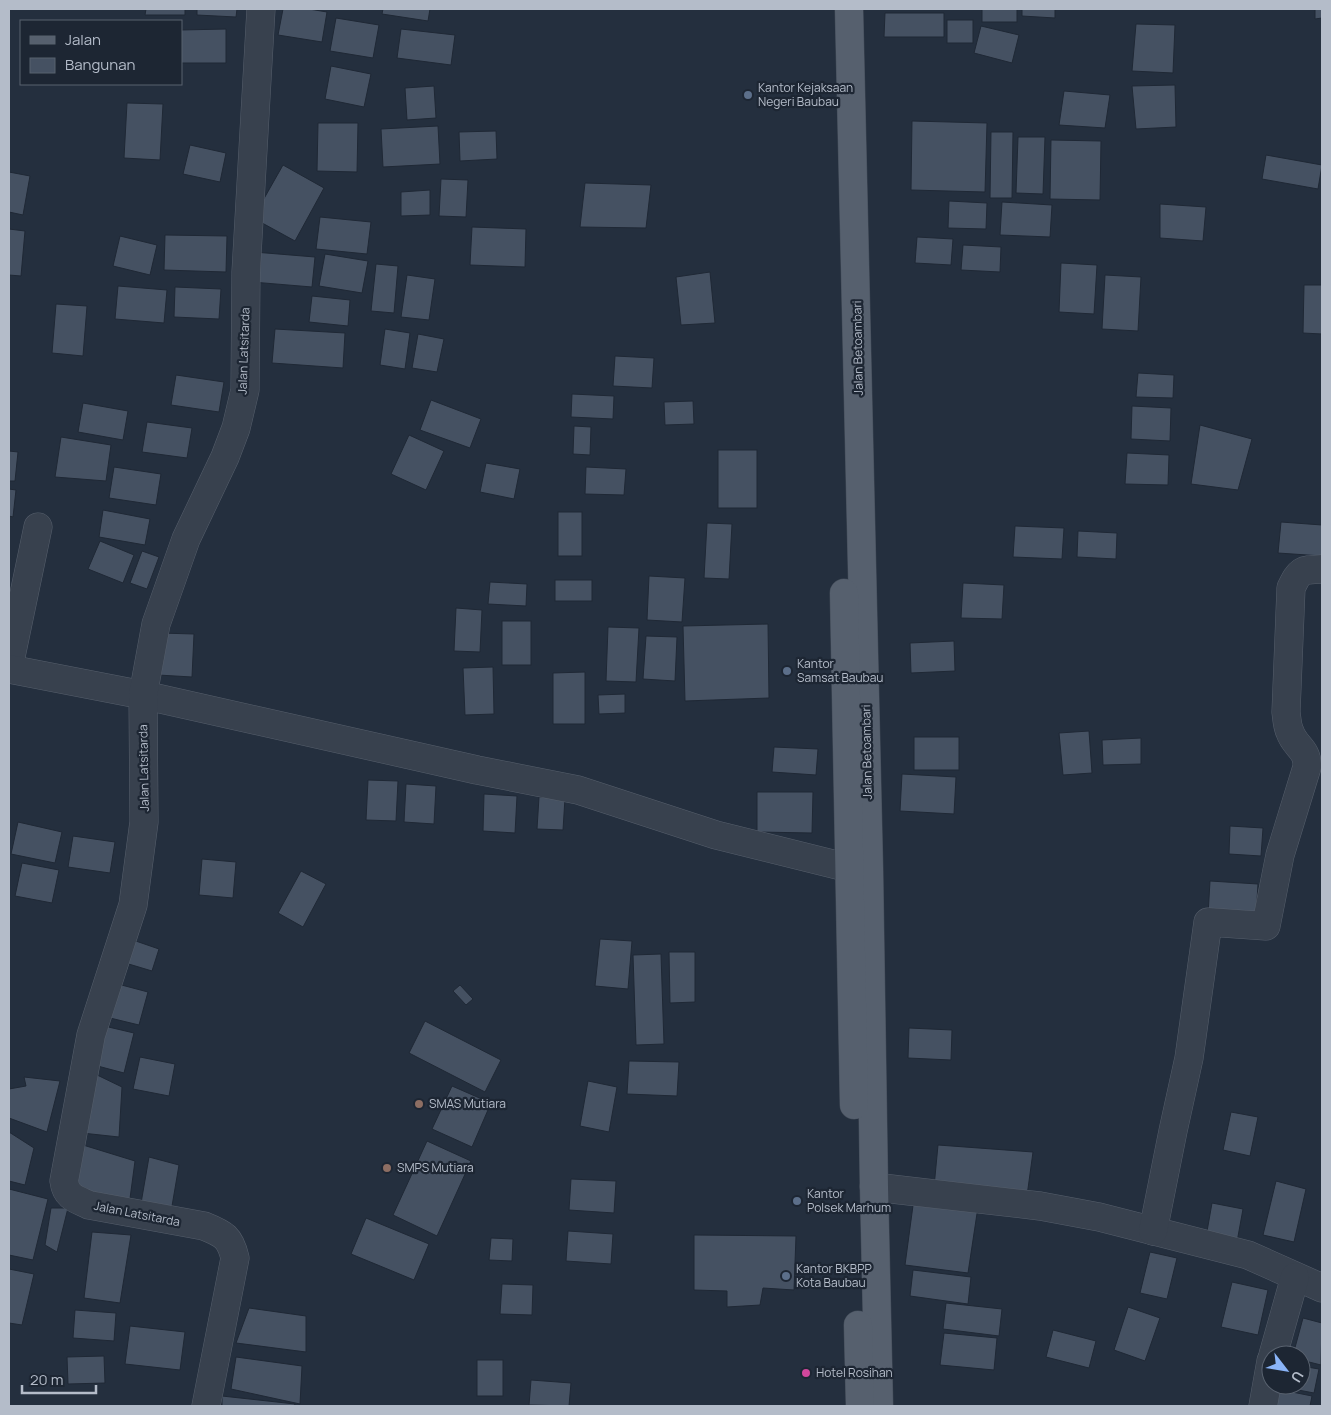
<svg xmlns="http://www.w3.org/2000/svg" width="1331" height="1415" viewBox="0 0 1331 1415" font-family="Manrope,sans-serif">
  <rect width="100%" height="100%" fill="#242f3e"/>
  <g fill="#455162" stroke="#1f2835">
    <path d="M 146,9 L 185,9 L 185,15 L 145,15 Z"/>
    <path d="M 197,9 L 237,9 L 236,17 L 197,15 Z"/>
    <path d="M 283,9 L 309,9 L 327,12 L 322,42 L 278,35 Z"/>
    <path d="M 383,9 L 430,9 L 428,21 L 382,14 Z"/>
    <rect x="982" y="9" width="35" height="13"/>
    <path d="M 1022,9 L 1055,9 L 1055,18 L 1022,16 Z"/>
    <path d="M 1315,9 L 1322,9 L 1322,18 L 1315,19 Z"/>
    <path d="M 885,13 L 944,13 L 944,37 L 884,37 Z"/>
    <path d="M 336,18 L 379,25 L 373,58 L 330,51 Z"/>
    <rect x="947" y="20" width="26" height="23"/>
    <path d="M 1136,24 L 1175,25 L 1173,73 L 1132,71 Z"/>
    <path d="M 981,26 L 1019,35 L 1012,63 L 974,53 Z"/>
    <path d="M 226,29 L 226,63 L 181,63 L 181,30 Z"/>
    <path d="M 401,29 L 455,35 L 451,65 L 397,58 Z"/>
    <path d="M 331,66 L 371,74 L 364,107 L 325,99 Z"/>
    <path d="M 1175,85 L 1176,127 L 1136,129 L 1132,86 Z"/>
    <path d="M 434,86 L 436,118 L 407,120 L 405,88 Z"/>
    <path d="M 1064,91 L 1110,95 L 1105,128 L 1059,125 Z"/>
    <path d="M 127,103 L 163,104 L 160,160 L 124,158 Z"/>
    <path d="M 912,121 L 987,123 L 985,192 L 911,190 Z"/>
    <path d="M 318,123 L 358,123 L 357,172 L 317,171 Z"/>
    <path d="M 438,126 L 440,164 L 383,167 L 381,129 Z"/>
    <path d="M 496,131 L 497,159 L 460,161 L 459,132 Z"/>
    <path d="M 991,132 L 1013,132 L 1012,198 L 990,198 Z"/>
    <path d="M 1018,137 L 1045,137 L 1043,194 L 1016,193 Z"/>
    <path d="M 1051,140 L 1101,141 L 1100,200 L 1050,199 Z"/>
    <path d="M 190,145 L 226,153 L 220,182 L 183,174 Z"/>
    <path d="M 1266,155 L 1322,165 L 1318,189 L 1262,179 Z"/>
    <path d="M 283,165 L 324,188 L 295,241 L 253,218 Z"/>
    <path d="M 9,172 L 30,176 L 23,215 L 9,212 Z"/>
    <path d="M 441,179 L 468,180 L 466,217 L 439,216 Z"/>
    <path d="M 585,183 L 651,185 L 646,228 L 580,227 Z"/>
    <path d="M 430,190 L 430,215 L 401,216 L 401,192 Z"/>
    <path d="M 949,201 L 987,203 L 986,229 L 948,228 Z"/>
    <path d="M 1002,202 L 1052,205 L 1050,237 L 1000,235 Z"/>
    <path d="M 1160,204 L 1206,207 L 1203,241 L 1160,238 Z"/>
    <path d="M 320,217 L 371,222 L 367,254 L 316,249 Z"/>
    <path d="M 472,227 L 526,229 L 525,267 L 470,265 Z"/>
    <path d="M 9,229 L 25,231 L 21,276 L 9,275 Z"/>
    <path d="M 165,235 L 227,236 L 226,272 L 164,270 Z"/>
    <path d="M 120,236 L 157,245 L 150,275 L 113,266 Z"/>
    <path d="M 917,237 L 953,239 L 951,265 L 915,263 Z"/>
    <path d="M 963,245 L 1001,247 L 1000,272 L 961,270 Z"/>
    <path d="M 254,252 L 315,257 L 312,287 L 252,282 Z"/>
    <path d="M 325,254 L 368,261 L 362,293 L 319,286 Z"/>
    <path d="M 1061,263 L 1097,265 L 1094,314 L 1059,312 Z"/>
    <path d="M 376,264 L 398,266 L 394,313 L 371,311 Z"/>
    <path d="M 710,272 L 715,323 L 681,325 L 676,277 Z"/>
    <path d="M 407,275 L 435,279 L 429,320 L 401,317 Z"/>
    <path d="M 1105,275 L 1141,277 L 1138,331 L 1102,329 Z"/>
    <path d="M 1304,285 L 1322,285 L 1322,334 L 1303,333 Z"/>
    <path d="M 118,286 L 167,290 L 164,323 L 115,319 Z"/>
    <path d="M 175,287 L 221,289 L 219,319 L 174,317 Z"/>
    <path d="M 312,296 L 350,300 L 348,326 L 309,322 Z"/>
    <path d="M 56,304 L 87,306 L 83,356 L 52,353 Z"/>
    <path d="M 275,329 L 345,333 L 343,368 L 272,363 Z"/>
    <path d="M 385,329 L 410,333 L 405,369 L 380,365 Z"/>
    <path d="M 418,334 L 444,339 L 437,372 L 412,368 Z"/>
    <path d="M 615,356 L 654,358 L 652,388 L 613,386 Z"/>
    <path d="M 1138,373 L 1174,375 L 1173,398 L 1136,397 Z"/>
    <path d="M 176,375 L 224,382 L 219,412 L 171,405 Z"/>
    <path d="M 572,394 L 614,396 L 613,419 L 571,417 Z"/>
    <path d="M 431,400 L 481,419 L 470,448 L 420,430 Z"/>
    <path d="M 693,401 L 694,424 L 665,425 L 664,402 Z"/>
    <path d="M 83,403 L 128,411 L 123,440 L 78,432 Z"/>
    <path d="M 1132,406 L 1171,408 L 1170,441 L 1131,439 Z"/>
    <path d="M 147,422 L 192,428 L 187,458 L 142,452 Z"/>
    <path d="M 1200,425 L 1252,439 L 1238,490 L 1191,484 Z"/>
    <path d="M 574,426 L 591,427 L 590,455 L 573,454 Z"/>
    <path d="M 409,435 L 444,451 L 426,490 L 391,474 Z"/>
    <path d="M 61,437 L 111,445 L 106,481 L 55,477 Z"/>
    <rect x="718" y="450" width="39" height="58"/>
    <path d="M 9,451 L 18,452 L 15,481 L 9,481 Z"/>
    <path d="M 1127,453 L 1169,455 L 1168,485 L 1125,484 Z"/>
    <path d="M 486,463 L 520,469 L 514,499 L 480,492 Z"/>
    <path d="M 114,467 L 161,474 L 156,505 L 109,498 Z"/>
    <path d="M 586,467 L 626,469 L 624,495 L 585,494 Z"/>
    <path d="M 9,489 L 16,490 L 13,517 L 9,516 Z"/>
    <path d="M 103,510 L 150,519 L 145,545 L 99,537 Z"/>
    <rect x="558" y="512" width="24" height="44"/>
    <path d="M 1281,522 L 1322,525 L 1322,556 L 1278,553 Z"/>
    <path d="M 707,523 L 732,524 L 729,579 L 704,578 Z"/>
    <path d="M 1015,526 L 1064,528 L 1062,559 L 1013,557 Z"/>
    <path d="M 1078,531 L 1117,533 L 1116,559 L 1077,557 Z"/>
    <path d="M 100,541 L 134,555 L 123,583 L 88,569 Z"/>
    <path d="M 142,551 L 159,557 L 147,589 L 130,583 Z"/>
    <path d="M 649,576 L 685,578 L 682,622 L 647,620 Z"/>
    <rect x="555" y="580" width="37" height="21"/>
    <path d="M 490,582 L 527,584 L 526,606 L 488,604 Z"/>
    <path d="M 963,583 L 1004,585 L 1002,619 L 961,618 Z"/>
    <path d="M 456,608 L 482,610 L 480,652 L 454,651 Z"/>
    <rect x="502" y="621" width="29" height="44"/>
    <path d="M 768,624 L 769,698 L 685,701 L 683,626 Z"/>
    <path d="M 608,627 L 639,628 L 636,682 L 606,681 Z"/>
    <path d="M 160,633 L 194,634 L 192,677 L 158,675 Z"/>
    <path d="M 646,636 L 677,637 L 675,681 L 643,679 Z"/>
    <path d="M 954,641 L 955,671 L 911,673 L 910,643 Z"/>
    <path d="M 493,667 L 494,714 L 465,715 L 463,668 Z"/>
    <path d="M 585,672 L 585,724 L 553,724 L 553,673 Z"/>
    <path d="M 625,694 L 625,713 L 599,714 L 598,695 Z"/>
    <path d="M 1089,731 L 1092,773 L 1063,775 L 1059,733 Z"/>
    <rect x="914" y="737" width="45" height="33"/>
    <path d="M 1141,738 L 1141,764 L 1103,765 L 1102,740 Z"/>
    <path d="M 774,747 L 818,749 L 816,775 L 772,772 Z"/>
    <path d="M 902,774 L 956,777 L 954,814 L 900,811 Z"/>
    <path d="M 368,780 L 398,781 L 396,821 L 366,820 Z"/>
    <path d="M 406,784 L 436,786 L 434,824 L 404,822 Z"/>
    <path d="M 757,792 L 813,792 L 812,833 L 757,832 Z"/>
    <path d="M 484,794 L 517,796 L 515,833 L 483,831 Z"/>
    <path d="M 539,797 L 565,798 L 563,830 L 537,829 Z"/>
    <path d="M 18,822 L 62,832 L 55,863 L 11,854 Z"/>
    <path d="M 1230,826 L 1263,828 L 1261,856 L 1229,854 Z"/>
    <path d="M 73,836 L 115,842 L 110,873 L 68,867 Z"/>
    <path d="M 202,859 L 236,862 L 233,898 L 199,895 Z"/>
    <path d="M 22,863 L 59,870 L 52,903 L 15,896 Z"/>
    <path d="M 301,871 L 326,884 L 303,927 L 278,913 Z"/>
    <path d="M 1210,881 L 1258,884 L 1256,917 L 1208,915 Z"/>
    <path d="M 130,939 L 159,949 L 152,971 L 122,962 Z"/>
    <path d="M 600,939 L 632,941 L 628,989 L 595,986 Z"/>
    <path d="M 669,952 L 695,952 L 695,1002 L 670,1003 Z"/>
    <path d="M 661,954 L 664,1044 L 636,1045 L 633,955 Z"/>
    <path d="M 114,983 L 148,992 L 139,1025 L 106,1017 Z"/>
    <path d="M 460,985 L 473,999 L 466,1005 L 453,991 Z"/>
    <path d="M 425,1021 L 501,1060 L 485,1092 L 409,1053 Z"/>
    <path d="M 100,1025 L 134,1033 L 124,1073 L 90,1064 Z"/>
    <path d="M 909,1028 L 952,1030 L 951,1060 L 908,1058 Z"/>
    <path d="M 140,1057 L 175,1064 L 169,1096 L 133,1089 Z"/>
    <path d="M 629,1061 L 679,1062 L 677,1096 L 627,1094 Z"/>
    <path d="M 93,1073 L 122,1087 L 119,1137 L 82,1133 Z"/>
    <path d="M 24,1077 L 60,1081 L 47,1132 L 9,1118 L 9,1089 L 26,1086 Z"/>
    <path d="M 588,1081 L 617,1087 L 609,1132 L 580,1126 Z"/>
    <path d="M 452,1086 L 491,1103 L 472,1147 L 432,1129 Z"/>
    <path d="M 1231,1112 L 1258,1117 L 1250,1156 L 1223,1150 Z"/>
    <path d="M 9,1132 L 34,1148 L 25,1185 L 9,1181 Z"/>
    <path d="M 427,1141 L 471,1161 L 437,1236 L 393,1215 Z"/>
    <path d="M 83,1145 L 135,1161 L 129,1206 L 72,1191 Z"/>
    <path d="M 938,1145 L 1033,1152 L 1027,1196 L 934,1187 Z"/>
    <path d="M 149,1157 L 179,1165 L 171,1212 L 140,1209 Z"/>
    <path d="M 571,1179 L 616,1181 L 614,1213 L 569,1210 Z"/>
    <path d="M 1276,1181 L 1306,1189 L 1294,1242 L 1263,1235 Z"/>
    <path d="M 9,1189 L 48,1199 L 33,1260 L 9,1255 Z"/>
    <path d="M 914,1198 L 978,1207 L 968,1273 L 905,1265 Z"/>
    <path d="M 1212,1203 L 1243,1209 L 1237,1242 L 1206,1237 Z"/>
    <path d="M 51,1208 L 68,1208 L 57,1252 L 45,1245 Z"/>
    <path d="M 366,1218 L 429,1244 L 414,1280 L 351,1254 Z"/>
    <path d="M 568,1231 L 613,1234 L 611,1264 L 566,1261 Z"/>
    <path d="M 92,1232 L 131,1235 L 120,1303 L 84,1298 Z"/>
    <path d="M 694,1235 L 796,1236 L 794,1290 L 763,1288 L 760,1305 L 727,1307 L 727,1291 L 694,1290 Z"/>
    <path d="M 491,1238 L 513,1239 L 512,1261 L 489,1260 Z"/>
    <path d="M 1150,1252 L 1177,1258 L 1167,1299 L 1140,1293 Z"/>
    <path d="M 9,1269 L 34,1274 L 22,1325 L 9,1323 Z"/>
    <path d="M 913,1270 L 971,1277 L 968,1304 L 910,1296 Z"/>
    <path d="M 1232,1282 L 1268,1290 L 1258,1335 L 1221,1327 Z"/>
    <path d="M 502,1284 L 533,1285 L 532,1315 L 500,1314 Z"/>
    <path d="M 946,1303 L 1002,1309 L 999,1336 L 943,1329 Z"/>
    <path d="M 1128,1307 L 1160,1318 L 1145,1361 L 1114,1350 Z"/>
    <path d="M 249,1308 L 306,1316 L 306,1352 L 236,1343 Z"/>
    <path d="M 75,1310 L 116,1313 L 114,1341 L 73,1338 Z"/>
    <path d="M 1303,1318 L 1322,1323 L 1321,1365 L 1301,1360 L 1301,1355 L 1293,1355 Z"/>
    <path d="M 130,1326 L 185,1332 L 180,1370 L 125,1364 Z"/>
    <path d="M 1053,1330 L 1096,1341 L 1089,1368 L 1046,1357 Z"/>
    <path d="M 944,1333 L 997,1338 L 994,1370 L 940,1365 Z"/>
    <path d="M 104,1356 L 105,1383 L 68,1384 L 67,1357 Z"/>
    <path d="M 236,1357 L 302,1366 L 300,1404 L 231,1389 Z"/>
    <rect x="477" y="1360" width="26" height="36"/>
    <path d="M 1301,1366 L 1319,1369 L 1314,1393 L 1277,1386 L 1301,1385 Z"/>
    <path d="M 531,1380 L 571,1383 L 569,1406 L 529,1405 Z"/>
    <path d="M 1277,1389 L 1312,1396 L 1310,1406 L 1273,1406 Z"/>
    <path d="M 222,1396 L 295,1404 L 294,1406 L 222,1406 Z"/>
  </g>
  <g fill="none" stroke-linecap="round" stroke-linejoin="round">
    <g stroke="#565f6c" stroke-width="29">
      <g id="minor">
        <path d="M 9,666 L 38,527"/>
        <path d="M 9,669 L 143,695 L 477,770 L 578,790 L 716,835 L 849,868"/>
        <path d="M 874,1187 L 1040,1206 L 1099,1217 L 1248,1255 L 1322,1288"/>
        <path d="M 1153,1231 L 1173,1131 L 1189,1058 L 1208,922 L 1266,926 L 1280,855 L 1307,767 C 1308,749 1295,747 1290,732 C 1287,726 1287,719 1286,712 L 1291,588 C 1300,569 1302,570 1322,569"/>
        <path d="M 1273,1355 L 1295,1277"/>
        <path d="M 206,1406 L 235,1258 C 230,1237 224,1234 204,1226 L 89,1205 C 76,1199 66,1197 64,1181 L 91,1035 L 133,905 L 144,822 L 143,695 L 156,624 L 186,539 L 225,457 L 236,428 L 245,390 L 246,272 L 261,9"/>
        <path d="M 1263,1406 L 1271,1361"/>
      </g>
    </g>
    <g stroke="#414a57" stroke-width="29">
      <g id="major">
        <path d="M 849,9 L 869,868 L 874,1187 L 879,1406"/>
        <path d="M 844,593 L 854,1105"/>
        <path d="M 858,1325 L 860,1406"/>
      </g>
    </g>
    <use href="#minor" stroke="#38414e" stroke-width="28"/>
    <use href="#major" stroke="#56606e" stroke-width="28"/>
  </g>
  <g fill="#5c6f8a" stroke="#1d2633" stroke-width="2">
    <circle cx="748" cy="95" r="5"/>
    <circle cx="787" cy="671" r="5"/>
    <circle cx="797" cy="1201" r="5"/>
    <circle cx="786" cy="1276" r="5"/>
  </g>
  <g fill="#8d6e63" stroke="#1d2633" stroke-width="2">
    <circle cx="419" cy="1104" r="5"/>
    <circle cx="387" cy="1168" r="5"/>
  </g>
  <circle fill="#d1479c" stroke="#1d2633" stroke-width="2" cx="806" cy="1373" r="5"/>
  <g text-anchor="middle" stroke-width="4.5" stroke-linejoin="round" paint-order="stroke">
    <g font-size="12" fill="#b4bcc9" stroke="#1d2633" text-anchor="start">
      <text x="758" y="92">Kantor Kejaksaan<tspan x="758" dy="14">Negeri Baubau</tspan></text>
      <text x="797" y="668">Kantor<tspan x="797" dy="14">Samsat Baubau</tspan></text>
      <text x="429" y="1108">SMAS Mutiara</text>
      <text x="397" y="1172">SMPS Mutiara</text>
      <text x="807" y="1198">Kantor<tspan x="807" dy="14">Polsek Marhum</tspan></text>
      <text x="796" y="1273">Kantor BKBPP<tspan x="796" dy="14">Kota Baubau</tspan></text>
      <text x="816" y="1377">Hotel Rosihan</text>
    </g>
    <g font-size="12" fill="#b4bcc9" stroke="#1d2633">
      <text transform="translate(858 348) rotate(-91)" y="4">Jalan Betoambari</text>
      <text transform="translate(244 351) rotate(-88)" y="4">Jalan Latsitarda</text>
      <text transform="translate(867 752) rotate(-91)" y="4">Jalan Betoambari</text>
      <text transform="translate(144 768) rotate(-91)" y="4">Jalan Latsitarda</text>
      <text transform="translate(137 1214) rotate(11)" y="4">Jalan Latsitarda</text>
    </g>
  </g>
  <rect width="1331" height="1415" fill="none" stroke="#b4bcc9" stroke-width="20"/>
  <rect x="20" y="20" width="162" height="65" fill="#1d2633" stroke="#59626f"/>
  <rect x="30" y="36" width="25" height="8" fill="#56606e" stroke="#59626f"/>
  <text x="65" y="45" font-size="15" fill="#b4bcc9">Jalan</text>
  <rect x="30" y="58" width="25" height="15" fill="#455162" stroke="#59626f"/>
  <text x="65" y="70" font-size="15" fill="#b4bcc9">Bangunan</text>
  <g transform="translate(1286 1370) rotate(121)"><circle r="24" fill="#1d2633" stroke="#59626f"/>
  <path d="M0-4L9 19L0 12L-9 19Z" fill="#8ab4f8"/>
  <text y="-8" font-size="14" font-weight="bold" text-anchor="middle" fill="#b4bcc9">U</text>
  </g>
  <path d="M22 1385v8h74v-8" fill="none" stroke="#b4bcc9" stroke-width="2.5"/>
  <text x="30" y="1385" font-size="15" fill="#b4bcc9" stroke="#1d2633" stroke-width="4" paint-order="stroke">20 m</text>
</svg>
